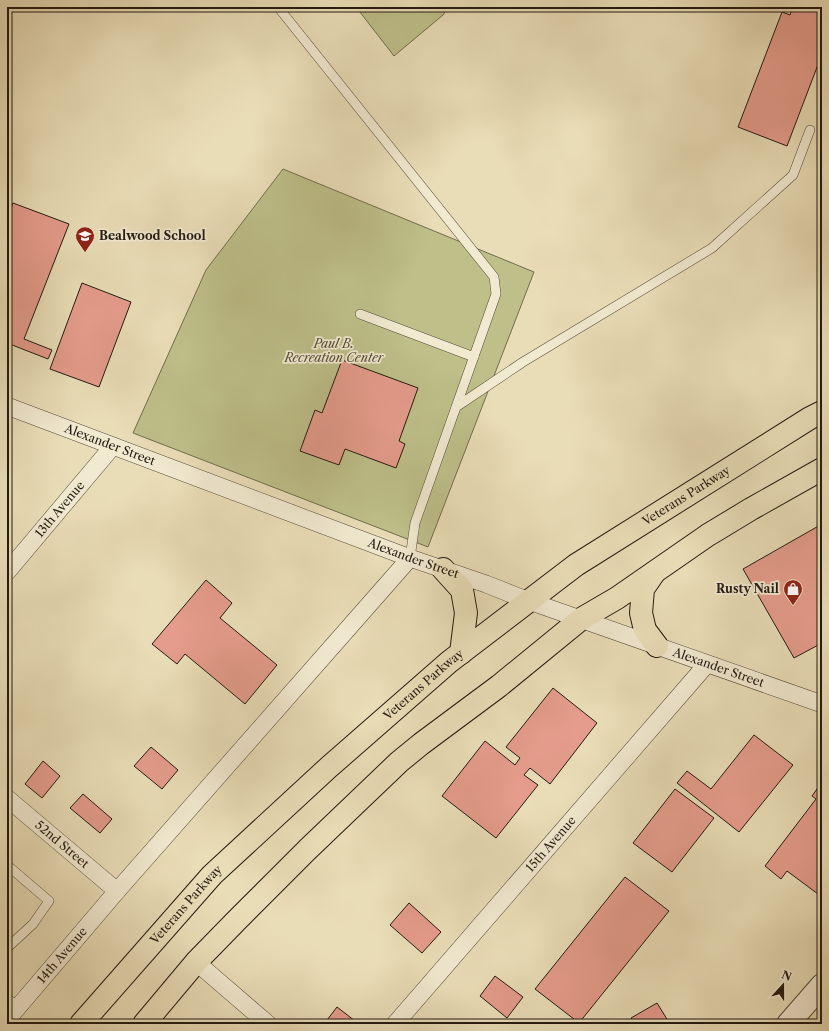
<svg xmlns="http://www.w3.org/2000/svg" width="829" height="1031" viewBox="0 0 829 1031" font-family="'Libre Caslon Text',serif">
  <rect width="100%" height="100%" fill="#e9ddb7"/>
  <filter id="stains"><feTurbulence type="fractalNoise" baseFrequency=".005" numOctaves="4"/><feColorMatrix values="0 0 0 0 .2 0 0 0 0 .09 0 0 0 0 .02 0 0 0 .5 -.17"/></filter>
  <radialGradient id="worn" r=".72"><stop offset=".6" stop-color="#630" stop-opacity="0"/><stop offset="1" stop-color="#630" stop-opacity=".3"/></radialGradient>
  <g fill="#bebf89" stroke="#706c4d">
    <path d="M 356,7 L 448,7 L 443,15 L 394,56 Z"/>
    <path d="M 283,169 L 534,272 L 428,547 L 133,433 L 206,270 Z"/>
  </g>
  <g fill="#e59c8c" stroke="#231a11">
    <path d="M 793,7 L 822,7 L 822,54 L 787,146 L 738,127 L 782,12 L 790,15 Z"/>
    <path d="M 13,203 L 69,224 L 24,339 L 52,350 L 48,359 L 7,343 L 7,218 Z"/>
    <path d="M 82,283 L 131,302 L 99,387 L 50,369 Z"/>
    <path d="M 342,360 L 418,388 L 399,441 L 405,444 L 396,468 L 345,449 L 339,465 L 300,451 L 315,410 L 322,413 Z"/>
    <path d="M 822,524 L 822,643 L 794,658 L 743,569 Z"/>
    <path d="M 206,580 L 232,603 L 220,618 L 277,665 L 245,704 L 185,654 L 177,664 L 152,644 Z"/>
    <path d="M 553,688 L 597,723 L 550,784 L 530,768 L 524,775 L 538,785 L 496,838 L 442,796 L 485,741 L 515,765 L 520,758 L 506,747 Z"/>
    <path d="M 754,735 L 793,765 L 739,832 L 677,783 L 687,771 L 711,789 Z"/>
    <path d="M 151,747 L 178,770 L 162,789 L 134,766 Z"/>
    <path d="M 43,761 L 60,776 L 42,798 L 25,784 Z"/>
    <path d="M 822,782 L 822,888 L 818,894 L 787,871 L 781,879 L 765,866 L 816,799 L 812,796 Z"/>
    <path d="M 675,789 L 714,818 L 672,872 L 633,843 Z"/>
    <path d="M 83,794 L 112,819 L 100,833 L 70,808 Z"/>
    <path d="M 625,877 L 669,911 L 579,1023 L 535,989 Z"/>
    <path d="M 409,903 L 441,932 L 422,953 L 390,925 Z"/>
    <path d="M 495,976 L 523,997 L 507,1018 L 480,996 Z"/>
    <path d="M 657,1003 L 670,1024 L 635,1024 L 631,1018 Z"/>
    <path d="M 337,1007 L 359,1024 L 324,1024 Z"/>
  </g>
  <g fill="none" stroke-linecap="round" stroke-linejoin="round">
    <g stroke="#544b3a" stroke-width="10">
      <g id="service">
        <path d="M 278,7 L 494,277 L 496,294 L 415,523 L 410,558"/>
        <path d="M 360,314 L 474,357"/>
        <path d="M 456,407 L 523,362 L 712,248 L 793,175 L 810,130"/>
        <path d="M 7,865 L 49,901 L 33,924 L 7,948"/>
        <path d="M 7,998 L 18,1007"/>
      </g>
    </g>
    <g stroke="#544b3a" stroke-width="18">
      <g id="minor">
        <path id="s1" d="M 7,406 L 410,558 L 486,584 L 529,601 L 822,704"/>
        <path id="s2" d="M 7,572 L 113,446"/>
        <path id="s3" d="M 7,798 L 117,891"/>
        <path d="M 196,962 L 268,1024"/>
        <path id="s4" d="M 7,1020 L 117,891 L 410,558"/>
        <path id="s5" d="M 395,1024 L 707,664"/>
      </g>
    </g>
    <g stroke="#544b3a" stroke-width="24">
      <path id="tertiary" d="M 788,1024 L 822,985"/>
    </g>
    <g stroke="#231a11" stroke-width="24">
      <g id="primary">
        <path d="M 443,569 L 462,590 L 466,613 L 461,653"/>
        <path d="M 654,573 L 643,589 L 641,613 L 645,630 L 657,646"/>
        <path id="s6" d="M 81,1024 L 212,875 L 329,767 L 449,662 L 576,565 L 810,418 L 822,412"/>
        <path d="M 144,1024 L 196,962 L 236,921 L 308,849 L 399,762 L 421,744 L 499,686 L 581,619 L 617,598 L 708,535 L 751,509 L 822,469"/>
      </g>
    </g>
    <use href="#service" stroke="#f1e9d0" stroke-width="9"/>
    <use href="#minor" stroke="#f1e9d0" stroke-width="17"/>
    <use href="#tertiary" stroke="#f1e9d0" stroke-width="22"/>
    <use href="#primary" stroke="#e9ddb7" stroke-width="22"/>
  </g>
  <defs>
    <g id="school-pin" transform="scale(1)"><path d="M0 17L-7.5 6A9.5 9.5 0 1 1 7.5 6Z" fill="#8f2418" stroke="#f1e9d0"/><path d="M0-5L7-2L0 1L-7-2ZM-4 1L0 2.5L4 1V4Q0 6-4 4Z" fill="#fff"/></g>
    <g id="shop-pin" transform="scale(1)"><path d="M0 17L-7.5 6A9.5 9.5 0 1 1 7.5 6Z" fill="#8f2418" stroke="#f1e9d0"/><path d="M-5-2.5h2.3a2.7 3.5 0 0 1 5.4 0H5L5.5 6h-11ZM-1.5-2.5h3a1.5 2.3 0 0 0-3 0Z" fill="#fff"/></g>
  </defs>
  <g fill-rule="evenodd">
    <use href="#school-pin" x="85" y="236"/>
    <use href="#shop-pin" x="793" y="589"/>
  </g>
  <g text-anchor="middle" stroke-width="3.5" stroke-linejoin="round" paint-order="stroke">
    <g font-size="12" font-weight="bold" fill="#231a11" stroke="#f1e9d0" text-anchor="start">
      <text x="99" y="240">Bealwood School</text>
      <text x="779" y="593" text-anchor="end">Rusty Nail</text>
    </g>
    <g font-size="12" font-style="italic" fill="#524c35" stroke="#f1e9d0">
      <text x="334" y="348">Paul B.<tspan x="334" dy="14">Recreation Center</tspan></text>
    </g>
    <g font-size="12" fill="#231a11" stroke="#f1e9d0">
      <text dy="4" stroke="none"><textPath href="#s1" startOffset="110">Alexander Street</textPath></text>
      <text dy="4" stroke="none"><textPath href="#s6" startOffset="807">Veterans Parkway</textPath></text>
      <text dy="4" stroke="none"><textPath href="#s2" startOffset="82">13th Avenue</textPath></text>
      <text dy="4" stroke="none"><textPath href="#s1" startOffset="434">Alexander Street</textPath></text>
      <text dy="4" stroke="none"><textPath href="#s1" startOffset="758">Alexander Street</textPath></text>
      <text dy="4" stroke="none"><textPath href="#s6" startOffset="483">Veterans Parkway</textPath></text>
      <text dy="4" stroke="none"><textPath href="#s5" startOffset="238">15th Avenue</textPath></text>
      <text dy="4" stroke="none"><textPath href="#s3" startOffset="72">52nd Street</textPath></text>
      <text dy="4" stroke="none"><textPath href="#s6" startOffset="159">Veterans Parkway</textPath></text>
      <text dy="4" stroke="none"><textPath href="#s4" startOffset="85">14th Avenue</textPath></text>
    </g>
  </g>
  <rect width="829" height="1031" fill="none" stroke="#e9ddb7" stroke-width="24"/>
  <rect x="8" y="8" width="813" height="1015" fill="none" stroke="#231a11" stroke-width="2"/>
  <rect x="12" y="12" width="805" height="1007" fill="none" stroke="#231a11"/>
  <g transform="translate(783 985) rotate(21)" stroke="#f1e9d0" stroke-width="3" paint-order="stroke">
  <path d="M0-3L7 15L0 10L-7 15Z" fill="#231a11"/>
  <text y="-6" font-size="11" font-weight="bold" text-anchor="middle" fill="#231a11">N</text>
  </g>
  <rect width="100%" height="100%" filter="url(#stains)"/>
  <rect width="100%" height="100%" fill="url(#worn)"/>
</svg>
